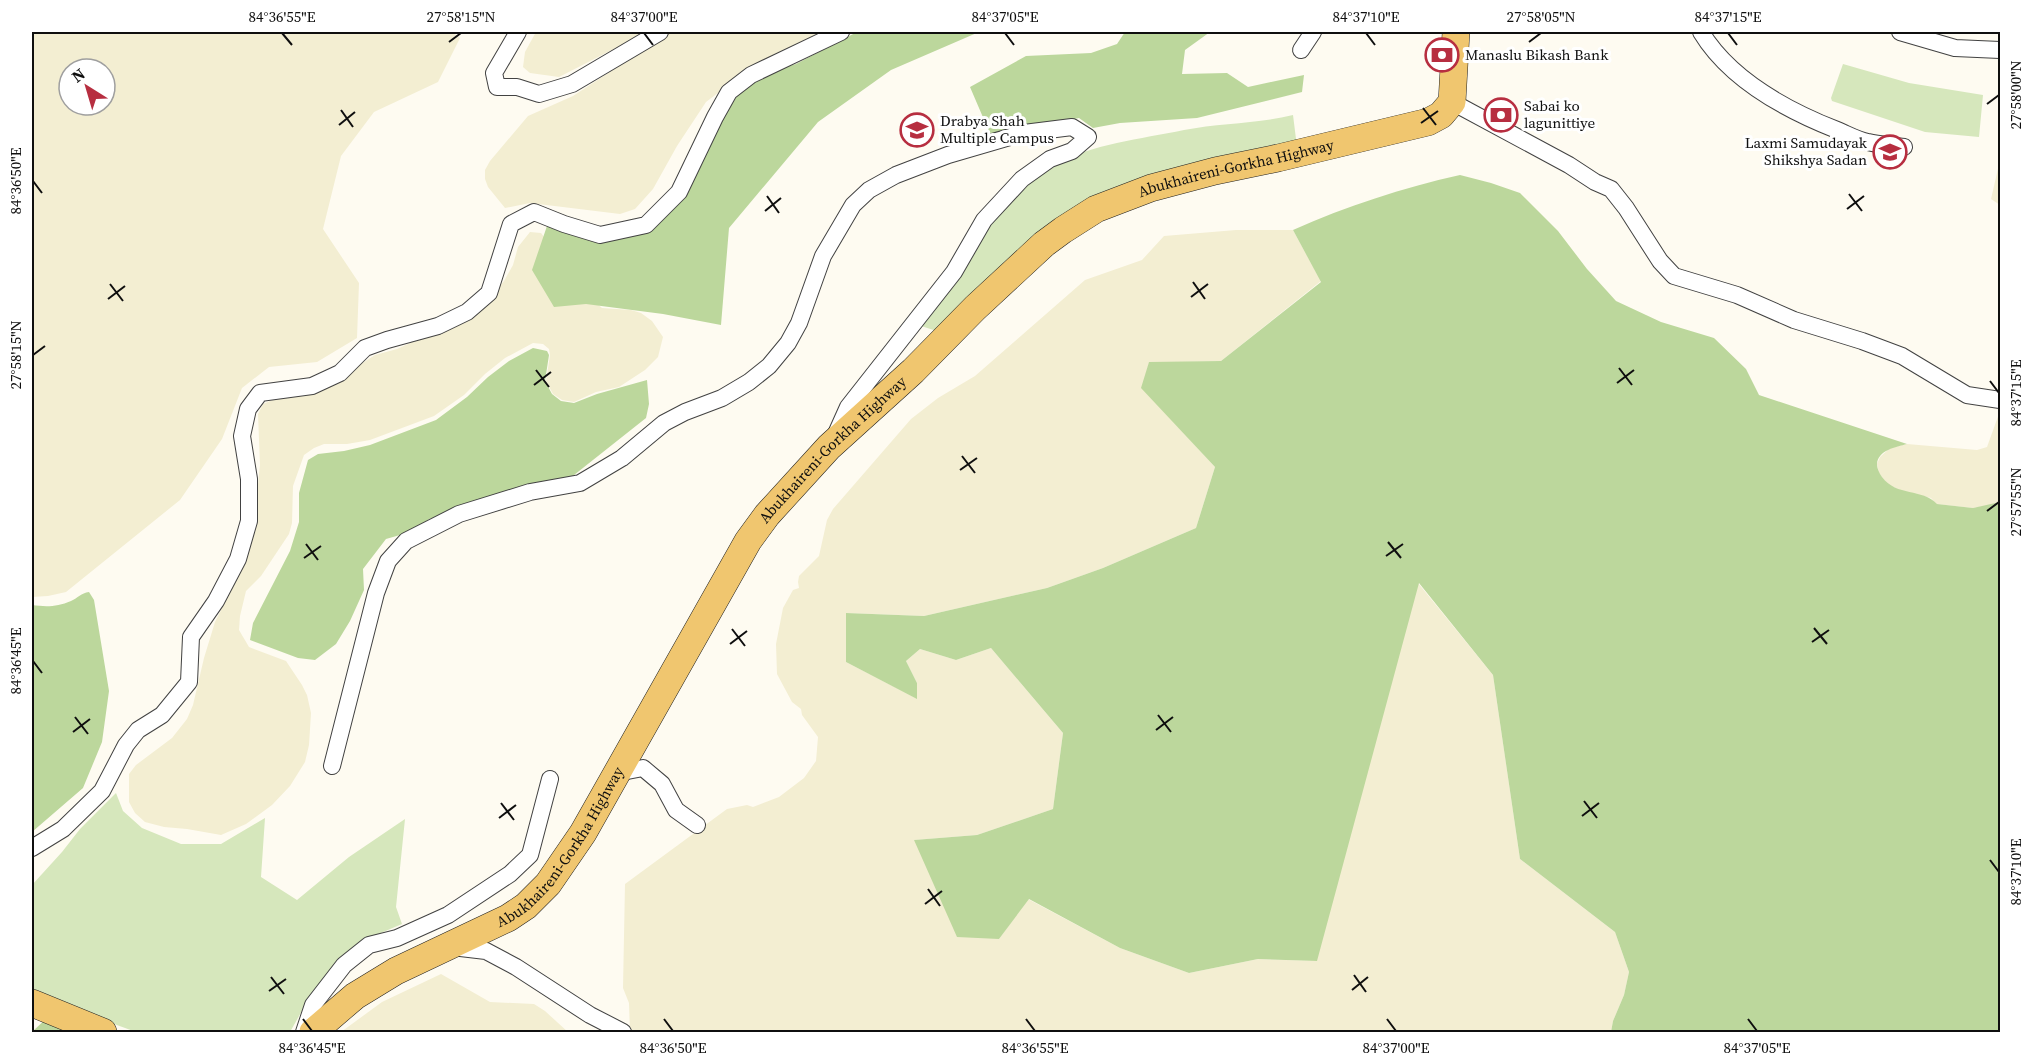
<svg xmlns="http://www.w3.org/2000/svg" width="2032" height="1064" viewBox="0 0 2032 1064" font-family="'Source Serif 4',serif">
  <rect width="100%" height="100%" fill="#fefbf1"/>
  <g fill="#f3eed2" fill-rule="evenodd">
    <path d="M 32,32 L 452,32 L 460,38 L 438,82 L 374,112 L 341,156 L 323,229 L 359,283 L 357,338 L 317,362 L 269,367 L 242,388 L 222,439 L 180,500 L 66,592 L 48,596 L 32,597 ZM 69,69 L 105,69 L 105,105 L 69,105 Z"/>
    <path d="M 536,32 L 647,32 L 559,77 L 530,73 L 523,67 L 525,52 Z"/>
    <path d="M 671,32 L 829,32 L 759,62 L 706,102 L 677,146 L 653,189 L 635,209 L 620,214 L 530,203 L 505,208 L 488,187 L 485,179 L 485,170 L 490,161 L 528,116 L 573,96 Z"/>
    <path d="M 2000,160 L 2000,205 L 1991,199 Z"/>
    <path d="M 1236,230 L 1293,230 L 1321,281 L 1221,361 L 1149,363 L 1142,388 L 1215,467 L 1196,528 L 1103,568 L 1047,588 L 924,616 L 846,613 L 846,662 L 916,698 L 917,683 L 906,661 L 920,649 L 956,660 L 991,648 L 1063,733 L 1053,809 L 977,835 L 914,840 L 999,939 L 1028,899 L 1120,948 L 1189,973 L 1258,959 L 1316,961 L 1418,583 L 1493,675 L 1520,859 L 1615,932 L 1629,972 L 1624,995 L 1613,1021 L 1611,1032 L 630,1032 L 629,1003 L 623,988 L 625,884 L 727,809 L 747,805 L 753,807 L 779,797 L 804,778 L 816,761 L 818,737 L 802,715 L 801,709 L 792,702 L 777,674 L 776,644 L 783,608 L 793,590 L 799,588 L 798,582 L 799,576 L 819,556 L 827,520 L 833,509 L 911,419 L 938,398 L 975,376 L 1085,280 L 1142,260 L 1164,236 Z"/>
    <path d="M 530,232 L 541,233 L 594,301 L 602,308 L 631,310 L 641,313 L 652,321 L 663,337 L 658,357 L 645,370 L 619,387 L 596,392 L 574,402 L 562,400 L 553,394 L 546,381 L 550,355 L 549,349 L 543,344 L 533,343 L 505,358 L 485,374 L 464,395 L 434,416 L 370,440 L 347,444 L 324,444 L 314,448 L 304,455 L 293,486 L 292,523 L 289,534 L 261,576 L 246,591 L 240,616 L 239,630 L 249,647 L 286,661 L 302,685 L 307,695 L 311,713 L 309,745 L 305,762 L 290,786 L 272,805 L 246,824 L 221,835 L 187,829 L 164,827 L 145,822 L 135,813 L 129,802 L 129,774 L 136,765 L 172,738 L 187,719 L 193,705 L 204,658 L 215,622 L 224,604 L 255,513 L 260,465 L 258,414 L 263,404 L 277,398 L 328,385 L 375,355 L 397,349 L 439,330 L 493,294 L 504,281 L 513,265 L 518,247 Z"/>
    <path d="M 2000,411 L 2000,502 L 1997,504 L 1973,508 L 1936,504 L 1931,498 L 1902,491 L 1887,484 L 1879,473 L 1877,464 L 1880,457 L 1890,448 L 1907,444 L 1977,450 L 1987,447 Z"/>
    <path d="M 441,974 L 490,1002 L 534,1004 L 545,1011 L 568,1032 L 341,1032 L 382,1002 Z"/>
  </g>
  <g fill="#d6e7bc">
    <path d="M 1843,64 L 1909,83 L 1983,95 L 1979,137 L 1925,132 L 1832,101 L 1831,98 Z"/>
    <path d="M 1293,115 L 1297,147 L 1147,180 L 949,335 L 918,325 C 952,276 1000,192 1052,165 C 1093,144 1140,139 1184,130 C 1220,123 1257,124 1293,115 Z"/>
    <path d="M 116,793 L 123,811 L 142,828 L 181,844 L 221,844 L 265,818 L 261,877 L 297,900 L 349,857 L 405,819 L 396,907 L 402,924 L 369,938 L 341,957 L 303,1009 L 290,1032 L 136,1032 L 32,994 L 32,885 L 62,852 L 80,829 Z"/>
  </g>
  <g fill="#bcd79c">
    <path d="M 857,32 L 979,32 L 891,70 L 818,122 L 729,228 L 721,325 L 663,314 L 586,304 L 554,307 L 532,270 L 547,226 L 596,242 L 666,209 L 737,96 L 766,73 L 796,64 Z"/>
    <path d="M 1125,32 L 1210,32 L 1185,50 L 1182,74 L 1227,73 L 1248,87 L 1304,75 L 1302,92 L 1197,118 L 1120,123 L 1093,128 L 1079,118 L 991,136 L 970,87 L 1026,56 L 1091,53 L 1117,44 Z"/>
    <path d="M 1460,175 L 1491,183 L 1520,193 L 1558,231 L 1587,269 L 1616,301 L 1661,322 L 1714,338 L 1746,369 L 1759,395 L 1907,444 C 1896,447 1878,450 1877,464 C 1877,469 1880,474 1882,477 C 1897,497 1922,488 1937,504 L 1973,508 L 2000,502 L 2000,1032 L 1611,1032 L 1613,1021 L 1624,995 L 1629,972 L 1615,932 L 1520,859 L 1493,675 L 1419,583 L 1317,961 L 1258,959 L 1189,973 L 1120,948 L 1029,899 L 999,939 L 957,937 L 914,840 L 977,835 L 1053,809 L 1063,733 L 991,648 L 956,660 L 920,649 L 906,661 L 917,683 L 917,699 L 846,662 L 846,613 L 924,616 L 1047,588 L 1103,568 L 1196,528 L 1215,467 L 1141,388 L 1149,362 L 1221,361 L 1321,282 L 1293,230 C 1347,206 1402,188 1460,175 Z"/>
    <path d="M 533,348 L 547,351 L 549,355 L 545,381 L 552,394 L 561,401 L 574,403 L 597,394 L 647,380 L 649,404 L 646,418 L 569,479 L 429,519 L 414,531 L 386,539 L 363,569 L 364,590 L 350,621 L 336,644 L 315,660 L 298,658 L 250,640 L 253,623 L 290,551 L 299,522 L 299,493 L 308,460 L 318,454 L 344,451 L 370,445 L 436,420 L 467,397 L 488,377 L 509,361 Z"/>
    <path d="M 89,592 L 94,600 L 109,691 L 102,742 L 83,788 L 32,832 L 32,605 C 46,607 57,607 71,601 C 78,598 81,593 89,592 Z"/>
    <path d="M 50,1015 L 86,1032 L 32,1032 Z"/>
  </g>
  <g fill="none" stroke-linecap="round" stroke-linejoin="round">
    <g stroke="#424242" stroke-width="18">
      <g id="minor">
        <path d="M 518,32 L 494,73 L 497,87 L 517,87 L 539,94 L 572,84 L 660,32"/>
        <path d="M 1701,32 C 1730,80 1786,110 1837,130 C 1847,134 1857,140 1868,142 C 1879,145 1892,145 1904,147"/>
        <path d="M 1900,32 L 1955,48 L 2000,50"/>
        <path d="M 1301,50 L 1313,32"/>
        <path d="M 1452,102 L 1569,165 L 1595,182 L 1611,189 L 1626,208 L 1660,261 L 1674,276 L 1737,295 L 1794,320 L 1862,341 L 1902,356 L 1967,395 L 2000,400"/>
        <path d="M 332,766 L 376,593 L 388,561 L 406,541 L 459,514 L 530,492 L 580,483 L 622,458 L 664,423 L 685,412 L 722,398 L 749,382 L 769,366 L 788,343 L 799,323 L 823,256 L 853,205 L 869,190 L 896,175 L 948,155 L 1024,133 L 1072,127 L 1088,137 L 1072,151 L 1050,159 L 1022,179 L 984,220 L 954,272 L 848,407 L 835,436"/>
        <path d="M 617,773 L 643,768 L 662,784 L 676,810 L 697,825"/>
        <path d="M 32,848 L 63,829 L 102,791 L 126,745 L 138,730 L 162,715 L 189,682 L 191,637 L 216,601 L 238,559 L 249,521 L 249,479 L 242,436 L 248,409 L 260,393 L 312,386 L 340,373 L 365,348 L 387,340 L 438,326 L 467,312 L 489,293 L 511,224 L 534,212 L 564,224 L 600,235 L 646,225 L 679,192 L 715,117 L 729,92 L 751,75 L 841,32"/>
        <path d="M 452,947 L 486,951 L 516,967 L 590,1015 L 623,1032"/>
        <path d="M 304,1032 L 313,1005 L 344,965 L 369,945 L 397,938 L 448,915 L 510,874 L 530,855 L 550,779"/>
      </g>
    </g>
    <g stroke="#202020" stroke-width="28">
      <g id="primary">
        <path d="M 32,1003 L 103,1032"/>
        <path id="s1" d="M 313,1032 L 355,996 L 396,971 L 508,918 L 526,906 L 548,884 L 583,833 L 748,541 L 767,515 L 829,447 L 913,371 L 975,308 L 1044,244 L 1063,230 L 1096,209 L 1151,188 L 1215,171 L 1278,158 L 1428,122 L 1441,115 L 1452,102 L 1456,32"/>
      </g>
    </g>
    <use href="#minor" stroke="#fff" stroke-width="16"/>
    <use href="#primary" stroke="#f0c66f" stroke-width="27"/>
  </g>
  <path fill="none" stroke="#0f0f0f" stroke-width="2" d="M 282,33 L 292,45M 644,33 L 653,45M 1005,33 L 1014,45M 1366,33 L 1375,45M 1728,33 L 1737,45M 449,42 L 461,33M 1529,42 L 1541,33M 1987,104 L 1999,95M 1423,108 L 1436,125M 341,110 L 353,127M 1421,123 L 1438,111M 339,125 L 355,112M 33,181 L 42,193M 1849,194 L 1862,211M 767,196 L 779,213M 1847,209 L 1864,196M 765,211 L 781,198M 1193,282 L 1205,299M 110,284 L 123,301M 1191,297 L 1208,284M 108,299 L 125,286M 33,355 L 45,346M 1619,368 L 1632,385M 536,370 L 549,387M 1990,381 L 1999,393M 1617,383 L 1634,370M 534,385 L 551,372M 962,456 L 975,473M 960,470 L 977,458M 1987,511 L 1999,502M 1388,542 L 1401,558M 306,544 L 318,560M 1386,556 L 1403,544M 304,558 L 321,546M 1814,628 L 1827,644M 732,629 L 745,646M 1812,642 L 1829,630M 730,644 L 747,631M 33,661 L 42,673M 1158,715 L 1171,732M 75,717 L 88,734M 1156,730 L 1173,717M 73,732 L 90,719M 1584,801 L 1597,818M 501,803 L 514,820M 1582,816 L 1599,803M 499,818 L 516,805M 1990,860 L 1999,872M 928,889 L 940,906M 925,904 L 942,891M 1354,975 L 1366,992M 271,977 L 284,994M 1352,990 L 1368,977M 269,991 L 286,979M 303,1019 L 312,1031M 664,1019 L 673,1031M 1026,1019 L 1035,1031M 1387,1019 L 1396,1031M 1748,1019 L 1757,1031"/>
  <defs>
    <g id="bank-ring" transform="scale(1.725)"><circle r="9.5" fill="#fff" stroke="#b72e40" stroke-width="1.5"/><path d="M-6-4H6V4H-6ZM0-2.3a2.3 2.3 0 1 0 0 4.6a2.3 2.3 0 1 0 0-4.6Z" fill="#b72e40"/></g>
    <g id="school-ring" transform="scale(1.725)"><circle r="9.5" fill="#fff" stroke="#b72e40" stroke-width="1.5"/><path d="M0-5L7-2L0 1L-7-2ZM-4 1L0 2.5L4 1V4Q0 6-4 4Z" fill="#b72e40"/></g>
  </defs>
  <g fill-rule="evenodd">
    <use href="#bank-ring" x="1442" y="55"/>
    <use href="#bank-ring" x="1501" y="115"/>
    <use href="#school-ring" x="917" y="130"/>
    <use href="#school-ring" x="1890" y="152"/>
  </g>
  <g text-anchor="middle" stroke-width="6" stroke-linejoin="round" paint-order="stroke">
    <g font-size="15" fill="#0f0f0f" stroke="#fff" text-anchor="start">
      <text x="1465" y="60">Manaslu Bikash Bank</text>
      <text x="1524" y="111">Sabai ko<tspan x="1524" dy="17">lagunittiye</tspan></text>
      <text x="940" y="126">Drabya Shah<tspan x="940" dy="17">Multiple Campus</tspan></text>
      <text x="1867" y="148" text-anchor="end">Laxmi Samudayak<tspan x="1867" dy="17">Shikshya Sadan</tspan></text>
    </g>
    <g font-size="15" fill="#0f0f0f" stroke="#fff">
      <text dy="5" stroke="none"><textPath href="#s1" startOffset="1306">Abukhaireni-Gorkha Highway</textPath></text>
      <text dy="5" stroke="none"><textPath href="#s1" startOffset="802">Abukhaireni-Gorkha Highway</textPath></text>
      <text dy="5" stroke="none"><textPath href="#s1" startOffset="316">Abukhaireni-Gorkha Highway</textPath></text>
    </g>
  </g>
  <rect width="2032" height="1064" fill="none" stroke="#ffffff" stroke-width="66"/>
  <g transform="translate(87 87) rotate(323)"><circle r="28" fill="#ffffff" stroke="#9f9f9f" stroke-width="1.5"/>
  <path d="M0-4.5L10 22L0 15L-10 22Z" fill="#b72e40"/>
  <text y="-9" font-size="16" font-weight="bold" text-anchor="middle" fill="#0f0f0f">N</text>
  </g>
  <rect x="33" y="33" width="1966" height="998" fill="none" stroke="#0f0f0f" stroke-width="2"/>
  <g font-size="15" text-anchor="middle" fill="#0f0f0f">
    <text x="282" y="22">84°36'55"E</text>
    <text x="461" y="22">27°58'15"N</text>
    <text x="644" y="22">84°37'00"E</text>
    <text x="1005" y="22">84°37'05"E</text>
    <text x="1366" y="22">84°37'10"E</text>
    <text x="1541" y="22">27°58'05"N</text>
    <text x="1728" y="22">84°37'15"E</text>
    <text transform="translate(2016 95) rotate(-90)" y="5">27°58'00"N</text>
    <text transform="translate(16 181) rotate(-90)" y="5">84°36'50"E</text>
    <text transform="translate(16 355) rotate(-90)" y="5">27°58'15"N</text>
    <text transform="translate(2016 393) rotate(-90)" y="5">84°37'15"E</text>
    <text transform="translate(2016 502) rotate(-90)" y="5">27°57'55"N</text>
    <text transform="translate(16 661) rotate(-90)" y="5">84°36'45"E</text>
    <text transform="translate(2016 872) rotate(-90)" y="5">84°37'10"E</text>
    <text x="312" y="1053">84°36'45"E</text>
    <text x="673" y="1053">84°36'50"E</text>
    <text x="1035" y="1053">84°36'55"E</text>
    <text x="1396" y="1053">84°37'00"E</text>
    <text x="1757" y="1053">84°37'05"E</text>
  </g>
</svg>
